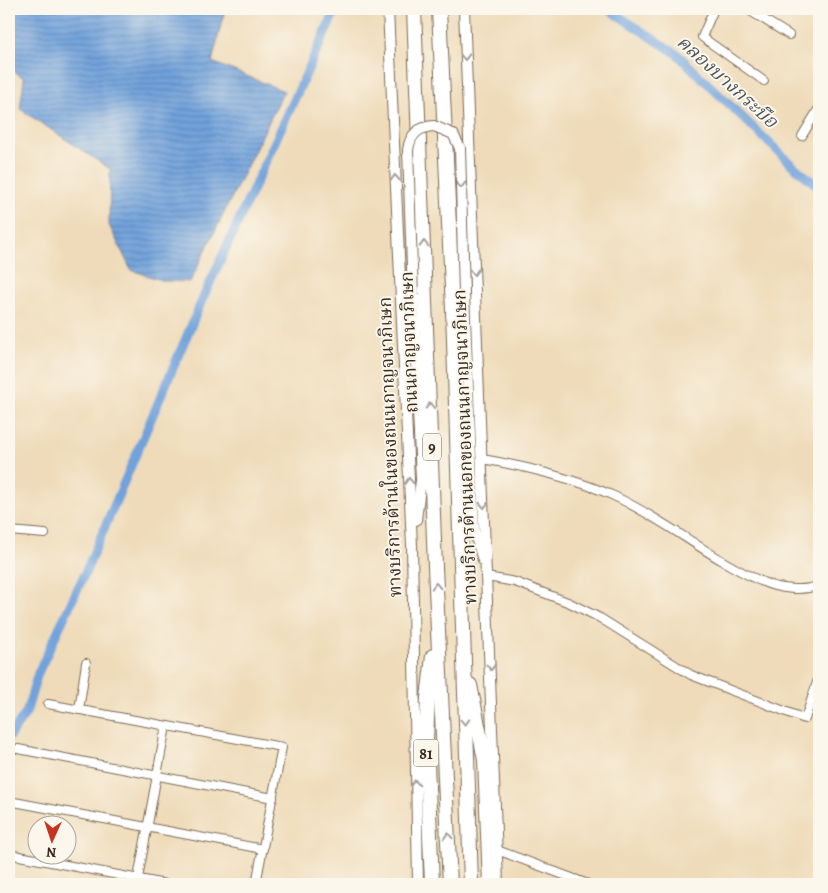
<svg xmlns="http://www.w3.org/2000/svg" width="828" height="893" viewBox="0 0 828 893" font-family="Alegreya,'Noto Serif Thai',serif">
  <defs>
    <pattern id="water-rules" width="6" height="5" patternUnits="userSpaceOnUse" patternTransform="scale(1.25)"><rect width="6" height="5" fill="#71a2dc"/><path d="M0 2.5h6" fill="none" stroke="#5e84b2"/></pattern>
  </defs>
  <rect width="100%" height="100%" fill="#fbf7ec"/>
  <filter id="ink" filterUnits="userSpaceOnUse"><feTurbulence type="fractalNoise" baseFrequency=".02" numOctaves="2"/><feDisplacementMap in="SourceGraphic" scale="10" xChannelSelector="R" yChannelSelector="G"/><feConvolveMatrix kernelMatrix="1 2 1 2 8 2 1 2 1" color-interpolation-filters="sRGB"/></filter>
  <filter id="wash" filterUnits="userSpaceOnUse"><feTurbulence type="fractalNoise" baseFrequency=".0096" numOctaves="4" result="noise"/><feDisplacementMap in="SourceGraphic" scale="20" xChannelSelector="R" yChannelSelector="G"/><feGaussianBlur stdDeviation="1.12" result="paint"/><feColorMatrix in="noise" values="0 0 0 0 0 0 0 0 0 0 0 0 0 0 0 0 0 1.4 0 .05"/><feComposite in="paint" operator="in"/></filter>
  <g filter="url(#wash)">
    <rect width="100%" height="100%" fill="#efdbb9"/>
    <path fill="url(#water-rules)" stroke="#56667d" d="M 9,9 L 225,9 L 212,62 L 284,91 L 190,282 L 164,281 L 131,270 L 109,225 L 110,169 L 20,109 L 24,78 L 9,68 Z"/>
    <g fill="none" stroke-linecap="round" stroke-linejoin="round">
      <g stroke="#71a2dc" stroke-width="9">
        <path d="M 608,9 L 677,54 L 791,164 L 819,187"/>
        <path d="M 9,737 L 26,713 L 38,673 L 86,571 L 203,298 L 336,9"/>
      </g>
    </g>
  </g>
  <g filter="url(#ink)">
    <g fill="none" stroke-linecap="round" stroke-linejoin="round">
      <g stroke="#7a6854" stroke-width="10">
        <g id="street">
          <path d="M 714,9 L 702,37 L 764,81"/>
          <path d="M 747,9 L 789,35"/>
          <path d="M 802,136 L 819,108"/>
          <path d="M 482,459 C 524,466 576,479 614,496 C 666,520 712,560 763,582 C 778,589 804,592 819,585"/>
          <path d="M 9,531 L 45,534"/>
          <path d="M 487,577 L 515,582 L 570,603 L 600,618 L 691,675 L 805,719 L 819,676"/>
          <path d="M 48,704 L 282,747 L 256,884"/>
          <path d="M 79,710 L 86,663"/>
          <path d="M 18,749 L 273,798"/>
          <path d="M 9,801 L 263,849"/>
          <path d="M 497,850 L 588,884"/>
          <path d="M 9,854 L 165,884"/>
          <path d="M 137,884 L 166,726"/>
        </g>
      </g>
      <g stroke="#7a6854" stroke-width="12">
        <g id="secondary">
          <path d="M 388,9 L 412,546 L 418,884"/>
          <path d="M 464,9 L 498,884"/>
          <path d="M 464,294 L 474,531 L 483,560"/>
          <path d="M 413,296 L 421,480 L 416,520"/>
        </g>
      </g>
      <g stroke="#7a6854" stroke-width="16">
        <g id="highway">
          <path d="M 414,9 L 435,567 L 450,884"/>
          <path d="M 439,9 L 453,309 L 471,884"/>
          <path d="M 470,685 L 485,760 L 490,884"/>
          <path d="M 432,884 L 426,739 L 428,698 L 433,656"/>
        </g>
      </g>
      <use href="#street" stroke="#fff" stroke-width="8"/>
      <use href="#secondary" stroke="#fff" stroke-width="10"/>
      <use href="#highway" stroke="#fff" stroke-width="14"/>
      <g stroke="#7a6854" stroke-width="12" stroke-linecap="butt">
        <path id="secondary-bridge" d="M 413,296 L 408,150 C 410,135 418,127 434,126 L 453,134 L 460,148 L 464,294"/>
      </g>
      <use href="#secondary-bridge" stroke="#fff" stroke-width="10"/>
    </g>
    <defs><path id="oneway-chevron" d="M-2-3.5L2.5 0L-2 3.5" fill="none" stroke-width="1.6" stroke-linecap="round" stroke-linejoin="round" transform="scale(1.25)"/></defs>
    <g stroke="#a79f9a">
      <use href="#oneway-chevron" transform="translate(465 57) rotate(88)"/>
      <use href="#oneway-chevron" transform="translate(395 178) rotate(-93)"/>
      <use href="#oneway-chevron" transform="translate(461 185) rotate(89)"/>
      <use href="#oneway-chevron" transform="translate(424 244) rotate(-92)"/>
      <use href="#oneway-chevron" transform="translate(474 272) rotate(88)"/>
      <use href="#oneway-chevron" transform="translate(430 406) rotate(-92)"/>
      <use href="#oneway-chevron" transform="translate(409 481) rotate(-93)"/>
      <use href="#oneway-chevron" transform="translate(484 505) rotate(87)"/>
      <use href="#oneway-chevron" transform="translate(436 586) rotate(-93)"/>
      <use href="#oneway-chevron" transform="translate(491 667) rotate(88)"/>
      <use href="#oneway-chevron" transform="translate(465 722) rotate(88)"/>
      <use href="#oneway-chevron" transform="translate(415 783) rotate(-90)"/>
      <use href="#oneway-chevron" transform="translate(448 836) rotate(-93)"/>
    </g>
  </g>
  <g text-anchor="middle" stroke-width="4" stroke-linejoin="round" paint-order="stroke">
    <g fill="#fbf7ec" stroke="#75685c" stroke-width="1">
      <rect x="423" y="433.5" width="18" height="27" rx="4"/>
      <rect x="413.5" y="739.5" width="25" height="27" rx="4"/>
    </g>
    <g font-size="16" font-weight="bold" fill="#3b2a1e">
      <text x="432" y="453">9</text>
      <text x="426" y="759">81</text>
    </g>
    <g font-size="18" fill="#3b2a1e" stroke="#fbf7ec">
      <text transform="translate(409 342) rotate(-92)" y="6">ถนนกาญจนาภิเษก</text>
      <text transform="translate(390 447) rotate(-92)" y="6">ทางบริการด้านในของถนนกาญจนาภิเษก</text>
      <text transform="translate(465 447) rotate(-92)" y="6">ทางบริการด้านนอกของถนนกาญจนาภิเษก</text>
    </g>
    <g font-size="19" font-style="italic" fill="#4e5460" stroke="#fbf7ec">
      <text transform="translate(728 81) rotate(42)" y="7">คลองบางกระบือ</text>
    </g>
  </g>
  <rect width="828" height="893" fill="none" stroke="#fbf7ec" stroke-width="30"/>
  <g transform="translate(52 840) rotate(183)"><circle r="24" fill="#fbf7ec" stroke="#aea59a"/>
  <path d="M0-4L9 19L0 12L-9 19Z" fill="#c8321e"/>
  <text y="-8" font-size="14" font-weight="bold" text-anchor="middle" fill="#3b2a1e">N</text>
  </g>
</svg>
